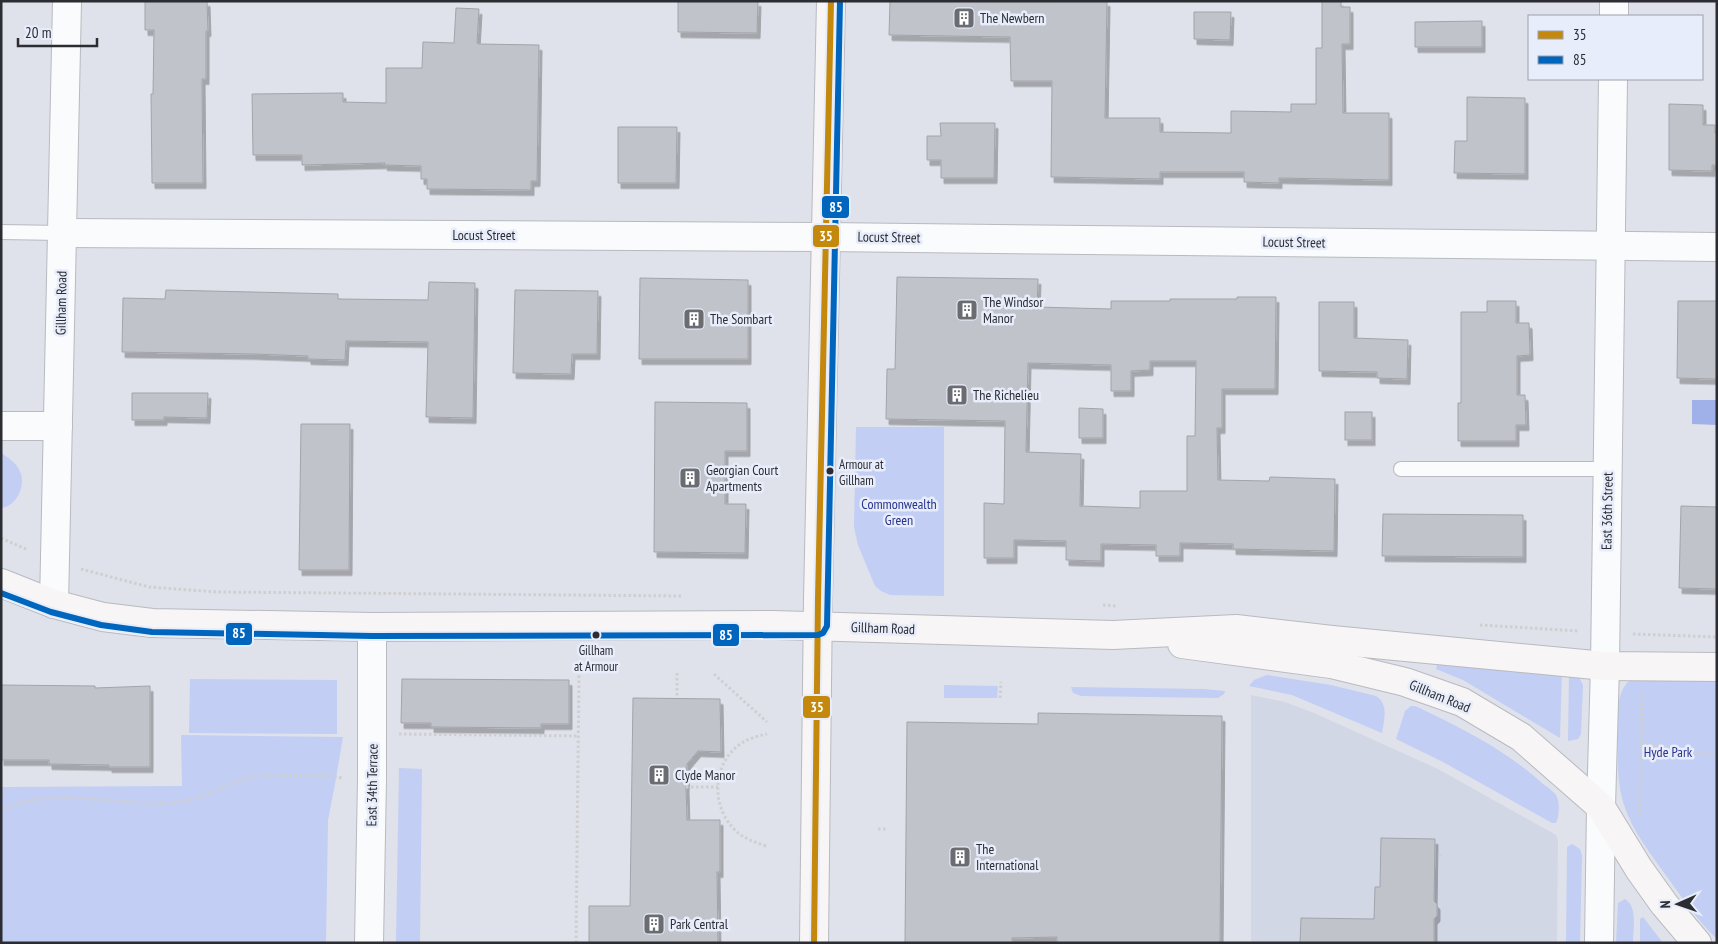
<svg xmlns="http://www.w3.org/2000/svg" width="1718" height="944" viewBox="0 0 1718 944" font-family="'PT Sans Narrow',sans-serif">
  <defs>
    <filter id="shadow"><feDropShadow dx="3" dy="5.5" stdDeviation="0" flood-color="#0004"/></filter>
  </defs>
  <rect width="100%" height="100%" fill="#dfe2ea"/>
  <path fill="#d2d7e5" d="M 1251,695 L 1285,702 L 1314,713 L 1438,769 L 1556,835 L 1558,840 L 1557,943 L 1251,943 Z"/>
  <g fill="#c2cef4">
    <path d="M 856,427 L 944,427 L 944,596 L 890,595 L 881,591 L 875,586 L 858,545 L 854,527 Z"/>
    <path d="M 1,453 C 9,458 18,464 21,474 C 25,487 16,507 1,508 Z"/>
    <path d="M 1438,661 L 1562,670 L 1560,738 L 1463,680 L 1436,669 Z"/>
    <path d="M 1569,672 L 1579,677 L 1583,685 L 1581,734 L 1578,739 L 1568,741 Z"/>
    <path d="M 1717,674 L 1717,939 C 1697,920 1681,896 1665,874 C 1648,850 1629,826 1622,798 C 1616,774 1618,750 1618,726 C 1618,709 1617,688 1633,678 Z"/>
    <path d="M 1267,675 L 1331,685 L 1376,696 C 1389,704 1384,720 1382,733 L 1292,695 L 1249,686 L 1254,680 Z"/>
    <path d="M 190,679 L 337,680 L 337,734 L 189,733 Z"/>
    <path d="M 944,685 L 998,686 L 997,698 L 944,698 Z"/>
    <path d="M 1071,687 L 1204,689 L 1225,691 L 1224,694 L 1218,698 L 1081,696 L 1073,693 Z"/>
    <path d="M 1411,706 L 1415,706 C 1460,727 1506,750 1543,784 C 1547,787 1555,792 1557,797 C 1560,804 1559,817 1556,823 L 1552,823 L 1443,762 L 1396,739 L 1405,711 Z"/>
    <path d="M 181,735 L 343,737 L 335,784 L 328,820 L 326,943 L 1,943 L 1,787 L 182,786 Z"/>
    <path d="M 399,768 L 422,769 L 420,943 L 396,943 Z"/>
    <path d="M 1572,844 L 1580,849 L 1582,856 L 1580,943 L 1566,943 L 1567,847 Z"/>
    <path d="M 1625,899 C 1638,907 1633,929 1633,943 L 1616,943 L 1618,903 Z"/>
    <path d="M 1643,917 L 1663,943 L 1640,943 L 1640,919 Z"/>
  </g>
  <path fill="#a0b0e9" d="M 1692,400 L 1717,400 L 1717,425 L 1692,424 Z"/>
  <g fill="#c1c3ca" stroke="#a2a4aa" fill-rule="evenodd" filter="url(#shadow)">
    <path d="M 145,1 L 207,1 L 208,31 L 206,31 L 206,79 L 202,79 L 203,183 L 152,183 L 151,94 L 153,94 L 154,30 L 145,30 Z"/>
    <path d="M 678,1 L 758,1 L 757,33 L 678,32 Z"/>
    <path d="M 890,1 L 1107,1 L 1105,118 L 1160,118 L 1160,132 L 1231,133 L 1231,111 L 1291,112 L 1291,104 L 1316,104 L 1316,48 L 1322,48 L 1322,1 L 1341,1 L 1341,7 L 1350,7 L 1350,44 L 1342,44 L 1343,113 L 1389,113 L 1389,180 L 1279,178 L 1279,183 L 1244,182 L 1244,172 L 1160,172 L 1160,179 L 1051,177 L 1052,81 L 1011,81 L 1010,37 L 889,35 Z"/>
    <path d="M 456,8 L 479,9 L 477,43 L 479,44 L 539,45 L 537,181 L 531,181 L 531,190 L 427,189 L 427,179 L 421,179 L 421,166 L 384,165 L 385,163 L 302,165 L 302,155 L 253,155 L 252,94 L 343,93 L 343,102 L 386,103 L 386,68 L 422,68 L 423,42 L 454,43 Z"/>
    <path d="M 1194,12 L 1231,12 L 1230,40 L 1194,39 Z"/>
    <path d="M 1482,21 L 1482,47 L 1415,47 L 1415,22 Z"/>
    <path d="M 1467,97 L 1525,98 L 1525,174 L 1454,173 L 1455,141 L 1467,141 Z"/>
    <path d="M 1669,104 L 1703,105 L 1703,125 L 1715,125 L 1715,133 L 1717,133 L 1717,165 L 1712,165 L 1712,171 L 1669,170 Z"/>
    <path d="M 940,123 L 995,123 L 994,178 L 941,178 L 941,160 L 927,160 L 927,136 L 941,136 Z"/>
    <path d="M 618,127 L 677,127 L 676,183 L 618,183 Z"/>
    <path d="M 897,277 L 1038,279 L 1037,307 L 1111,309 L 1111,301 L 1170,301 L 1170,299 L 1237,299 L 1237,297 L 1276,297 L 1275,389 L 1222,389 L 1222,428 L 1217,428 L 1218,480 L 1269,481 L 1270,477 L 1335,479 L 1334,551 L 1233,549 L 1233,544 L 1180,543 L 1180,556 L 1156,556 L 1156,545 L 1101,544 L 1101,561 L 1066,560 L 1066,541 L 1014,540 L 1014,558 L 984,558 L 984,503 L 1004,504 L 1005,421 L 886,419 L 887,369 L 895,369 ZM 1150,361 L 1196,361 L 1195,436 L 1187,436 L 1187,491 L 1140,491 L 1140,508 L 1080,506 L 1081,454 L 1026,452 L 1028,363 L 1111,365 L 1111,391 L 1131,391 L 1131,371 L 1150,370 Z"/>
    <path d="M 640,278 L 748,280 L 748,359 L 639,359 Z"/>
    <path d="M 429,282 L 475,283 L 473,418 L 426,417 L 428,342 L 346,341 L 345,360 L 308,359 L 308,356 L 255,354 L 122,352 L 123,298 L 165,299 L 166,290 L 338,294 L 338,299 L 428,300 Z"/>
    <path d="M 515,290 L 598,291 L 597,354 L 572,354 L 571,374 L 513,373 Z"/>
    <path d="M 1487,301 L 1516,301 L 1516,323 L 1529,323 L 1530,355 L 1517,356 L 1517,395 L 1525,395 L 1526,425 L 1516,425 L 1516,441 L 1458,441 L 1458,403 L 1461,403 L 1461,312 L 1487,312 Z"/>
    <path d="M 1678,301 L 1717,301 L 1717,379 L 1677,378 Z"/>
    <path d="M 1319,302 L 1354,302 L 1354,338 L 1408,340 L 1407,379 L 1377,378 L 1377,372 L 1319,371 Z"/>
    <path d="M 132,393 L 208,393 L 207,418 L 164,417 L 164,420 L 132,420 Z"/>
    <path d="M 655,402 L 747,403 L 747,451 L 725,451 L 725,504 L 746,504 L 745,553 L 654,552 Z"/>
    <path d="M 1079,408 L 1103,409 L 1103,438 L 1079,438 Z"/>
    <rect x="1345" y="412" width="27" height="28"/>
    <path d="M 301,424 L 350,424 L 349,570 L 299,570 Z"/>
    <path d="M 1681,506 L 1717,507 L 1717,589 L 1679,588 Z"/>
    <path d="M 1383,514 L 1523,515 L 1523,557 L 1382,556 Z"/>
    <path d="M 402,679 L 569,680 L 569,724 L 541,724 L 541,728 L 431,727 L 431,723 L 401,723 Z"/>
    <path d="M 1,685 L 95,686 L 95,688 L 150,686 L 150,767 L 109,767 L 109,765 L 49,764 L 49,760 L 1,760 Z"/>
    <path d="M 633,698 L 720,699 L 721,752 L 698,751 L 687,764 L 686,787 L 687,820 L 720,820 L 720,872 L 717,872 L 718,943 L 589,943 L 589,906 L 630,906 Z"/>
    <path d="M 1038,713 L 1222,716 L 1220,943 L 1057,943 L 1057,937 L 1012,938 L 1012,943 L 905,943 L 907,722 L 1038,724 Z"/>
    <path d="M 1381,838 L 1435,839 L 1434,901 L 1437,904 L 1437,916 L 1434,919 L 1434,943 L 1300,943 L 1301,918 L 1374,919 L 1375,887 L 1380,887 Z"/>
  </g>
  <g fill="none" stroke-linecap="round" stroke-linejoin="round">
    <g stroke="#b8bac0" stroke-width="16">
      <g id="lane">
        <path d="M 1,232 L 62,233"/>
        <path d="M 1401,469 L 1607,469"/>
      </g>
    </g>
    <g stroke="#b8bac0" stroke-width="30">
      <g id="street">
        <path d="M 1614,16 L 1614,1"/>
        <path d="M 62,233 L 826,237 L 1717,247"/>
        <path d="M 1,426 L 58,426"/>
        <path d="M 54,604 L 67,1"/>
        <path d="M 369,943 L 372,779 L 372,627"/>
        <path d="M 1599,943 L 1601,807 L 1605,666 L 1613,79"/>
      </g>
    </g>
    <g stroke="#b8bac0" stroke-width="30">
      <g id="secondary">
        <path d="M 1,583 L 54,604 L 103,617 L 152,623 L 372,627 L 773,625 L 1113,635 L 1236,629 L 1332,640 L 1605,666 L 1717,667"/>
        <path d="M 1182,644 L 1331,664 L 1405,682 L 1462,702 L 1521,737 L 1601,807 L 1639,869 L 1664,904 L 1697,943"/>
        <path d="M 814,943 L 818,599 L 831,1"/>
      </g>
    </g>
    <g stroke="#cfcfd1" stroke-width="3" stroke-dasharray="2.5 2.5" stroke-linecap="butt">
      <path d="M 1,538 L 28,550"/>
      <path d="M 81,569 L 149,587 L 217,592 L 682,596"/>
      <path d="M 1103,605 L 1117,606"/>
      <path d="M 1480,625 L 1579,631"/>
      <path d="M 1633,634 L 1717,637"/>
      <path d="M 677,673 L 677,698"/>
      <path d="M 714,674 L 767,722"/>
      <path d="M 1642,693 L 1641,743 L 1717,756"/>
      <path d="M 1000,698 L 1001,682"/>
      <path d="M 399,734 L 578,736"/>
      <path d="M 686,787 L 718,787"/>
      <path d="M 1,811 C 40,786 122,805 167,803 C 181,802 196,799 208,794 C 220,790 231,783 243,779 C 252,776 264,776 274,776 C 297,775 319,774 342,778"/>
      <path d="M 1640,816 L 1641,743"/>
      <path d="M 878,829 L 888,829"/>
      <path d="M 766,846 C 754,842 743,838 735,830 C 711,807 712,765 739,745 C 747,739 757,736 767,734"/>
      <path d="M 1440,854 L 1440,858"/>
      <path d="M 576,943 L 579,673"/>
      <path d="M 1439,943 L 1440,940"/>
    </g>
    <use href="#lane" stroke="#fafbfc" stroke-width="14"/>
    <use href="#street" stroke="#fafbfc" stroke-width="28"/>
    <use href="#secondary" stroke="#f7f5f5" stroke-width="28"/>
    <g stroke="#e8edfb" stroke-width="10">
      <path id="bus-1" d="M 814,943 L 818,599 L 831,1"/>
    </g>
    <g stroke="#e8edfb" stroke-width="10">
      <path id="bus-2" d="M 1,593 L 51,612 L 101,625 L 152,632 L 372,636 L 818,635 L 823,633 L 827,626 L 840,1"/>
    </g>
    <use href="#bus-1" stroke="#c4880c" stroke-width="6"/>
    <use href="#bus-2" stroke="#0065bd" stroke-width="6"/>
  </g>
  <defs>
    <g id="building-square" transform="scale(1.125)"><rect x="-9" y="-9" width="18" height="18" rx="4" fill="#6a6c72" stroke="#e8edfb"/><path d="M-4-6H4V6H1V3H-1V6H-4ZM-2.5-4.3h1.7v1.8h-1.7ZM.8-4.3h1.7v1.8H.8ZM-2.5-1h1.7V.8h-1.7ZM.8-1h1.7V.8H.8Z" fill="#fff"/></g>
  </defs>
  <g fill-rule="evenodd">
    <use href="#building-square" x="964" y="18"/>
    <use href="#building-square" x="967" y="310"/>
    <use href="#building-square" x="694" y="319"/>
    <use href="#building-square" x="957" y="395"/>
    <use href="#building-square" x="690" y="478"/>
    <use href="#building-square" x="659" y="775"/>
    <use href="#building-square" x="960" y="857"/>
    <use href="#building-square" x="654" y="924"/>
  </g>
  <g fill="#2b2d32" stroke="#e8edfb" stroke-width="2">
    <circle cx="830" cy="471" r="4.5"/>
    <circle cx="596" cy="635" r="4.5"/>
  </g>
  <g text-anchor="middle" stroke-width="5" stroke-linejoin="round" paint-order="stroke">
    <g font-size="13" fill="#2b2d32" stroke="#e8edfb" text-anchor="start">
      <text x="839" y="469">Armour at<tspan x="839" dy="16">Gillham</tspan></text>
      <text x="596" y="655" text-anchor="middle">Gillham<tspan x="596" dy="16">at Armour</tspan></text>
    </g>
    <g font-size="14" fill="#2b2d32" stroke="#e8edfb" text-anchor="start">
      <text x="980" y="23">The Newbern</text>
      <text x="983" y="307">The Windsor<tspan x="983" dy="16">Manor</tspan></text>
      <text x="710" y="324">The Sombart</text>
      <text x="973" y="400">The Richelieu</text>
      <text x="706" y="475">Georgian Court<tspan x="706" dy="16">Apartments</tspan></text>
      <text x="675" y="780">Clyde Manor</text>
      <text x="976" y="854">The<tspan x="976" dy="16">International</tspan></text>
      <text x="670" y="929">Park Central</text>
    </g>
    <g font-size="14" fill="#2b2d32" stroke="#e8edfb">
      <text x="484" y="240">Locust Street</text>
      <text transform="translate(889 237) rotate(1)" y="5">Locust Street</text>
      <text transform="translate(1294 242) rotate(1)" y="5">Locust Street</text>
      <text transform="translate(61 303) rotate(-89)" y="5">Gillham Road</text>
      <text transform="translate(1607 511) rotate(-89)" y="5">East 36th Street</text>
      <text transform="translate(883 628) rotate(2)" y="5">Gillham Road</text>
      <text transform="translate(1440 696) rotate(22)" y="5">Gillham Road</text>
      <text transform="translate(372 785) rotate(-89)" y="5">East 34th Terrace</text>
    </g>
    <g font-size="14" fill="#27338d" stroke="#e8edfb">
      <text x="899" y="509">Commonwealth<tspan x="899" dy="16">Green</tspan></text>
      <text x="1668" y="757">Hyde Park</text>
    </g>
  </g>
  <g stroke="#e8edfb" stroke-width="2">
    <rect x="821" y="195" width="29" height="24" rx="5" fill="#0065bd"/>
    <rect x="812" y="224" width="28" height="24" rx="5" fill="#c4880c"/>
    <rect x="225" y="622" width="28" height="24" rx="5" fill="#0065bd"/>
    <rect x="712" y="623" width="28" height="24" rx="5" fill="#0065bd"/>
    <rect x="802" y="695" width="29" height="24" rx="5" fill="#c4880c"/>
  </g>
  <g font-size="14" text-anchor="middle" font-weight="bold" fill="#fff">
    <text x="836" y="212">85</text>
    <text x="826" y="241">35</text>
    <text x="239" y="638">85</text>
    <text x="726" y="640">85</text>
    <text x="817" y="712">35</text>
  </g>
  <rect width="1718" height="944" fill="none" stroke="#2b2d32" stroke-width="5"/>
  <rect x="1528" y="15" width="175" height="65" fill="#e8edfb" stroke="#9ca0ab"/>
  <rect x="1538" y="31" width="25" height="8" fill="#c4880c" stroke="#9ca0ab"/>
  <text x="1573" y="40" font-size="15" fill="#2b2d32">35</text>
  <rect x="1538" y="56" width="25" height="8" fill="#0065bd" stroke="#9ca0ab"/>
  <text x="1573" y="65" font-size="15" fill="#2b2d32">85</text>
  <g transform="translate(1678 904) rotate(268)" stroke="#e8edfb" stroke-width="4" paint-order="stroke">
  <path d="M0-4L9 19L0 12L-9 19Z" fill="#2b2d32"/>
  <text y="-8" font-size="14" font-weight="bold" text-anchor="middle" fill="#2b2d32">N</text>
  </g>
  <path d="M18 38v8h79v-8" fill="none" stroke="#2b2d32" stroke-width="2.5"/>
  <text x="25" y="38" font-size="15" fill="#2b2d32" stroke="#e8edfb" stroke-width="4" paint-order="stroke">20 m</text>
</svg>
